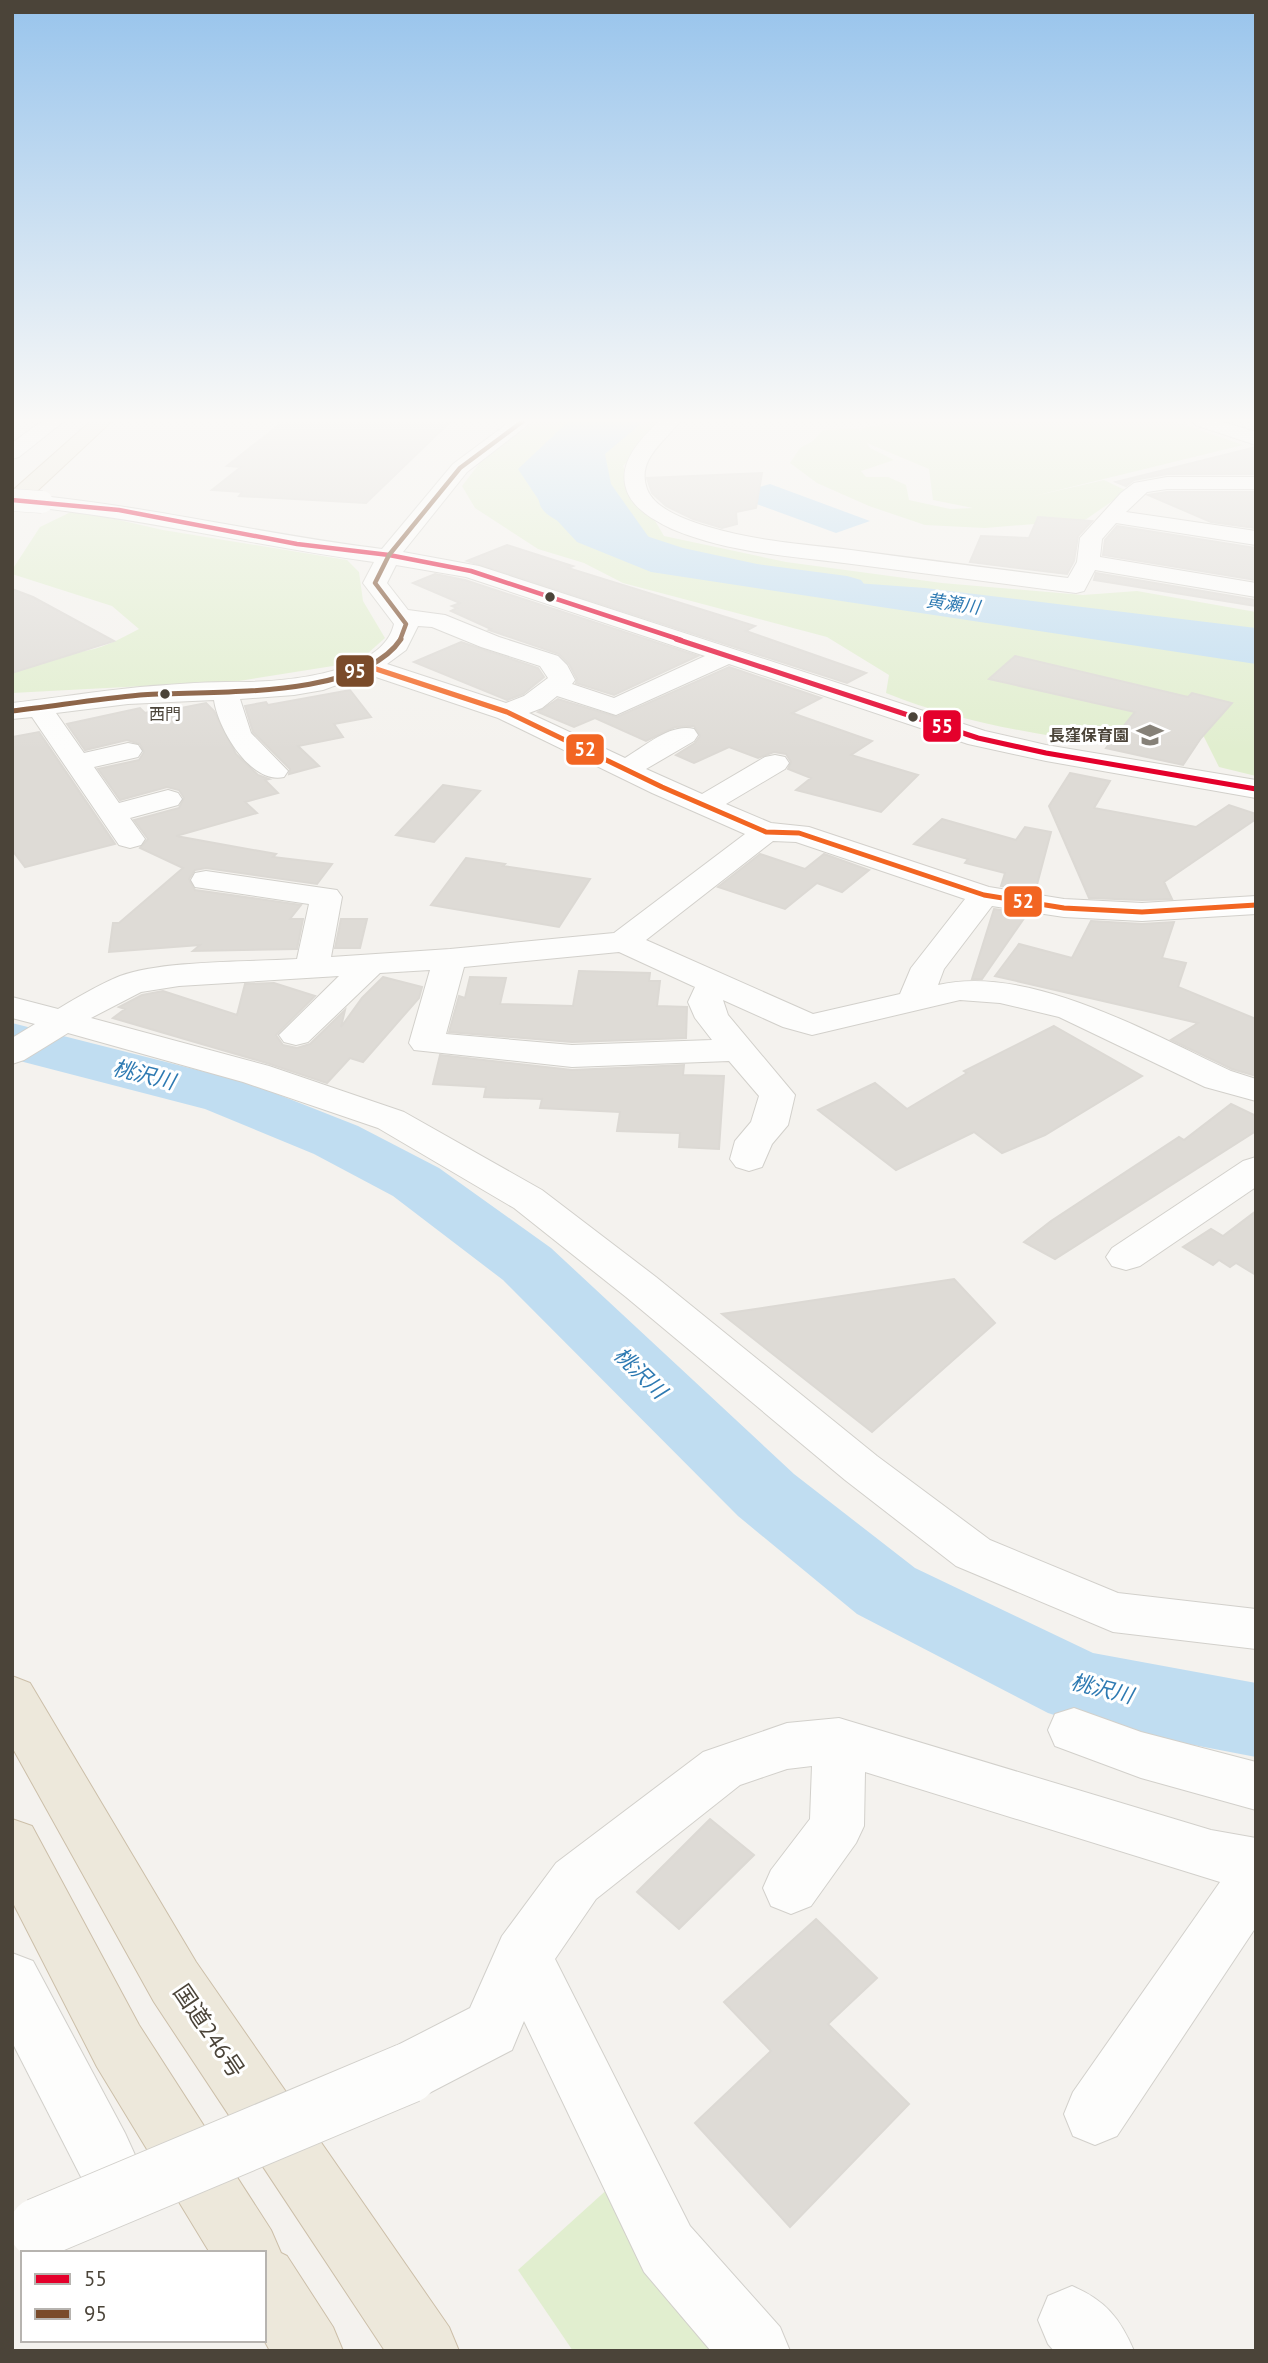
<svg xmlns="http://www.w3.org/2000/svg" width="1268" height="2363" viewBox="0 0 1268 2363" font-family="'PT Sans','Noto Sans JP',sans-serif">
  <rect width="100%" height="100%" fill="#f4f2ee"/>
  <g fill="#e1eecf" fill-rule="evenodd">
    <path d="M 538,421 L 663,421 L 623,466 L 664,536 L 786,562 L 942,583 L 1083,595 L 1137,591 L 1256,612 L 1256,776 L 1219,767 L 1200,729 L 1135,713 L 1108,745 C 1032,733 957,722 886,693 L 889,675 L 827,637 L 623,583 L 584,563 L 538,549 L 475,508 L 462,486 L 492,447 Z"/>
    <path d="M 900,421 L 1174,421 L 1243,445 L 1030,497 L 1104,480 L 1127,491 L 1085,520 L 985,528 L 925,525 L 869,506 L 817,483 L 790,463 L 800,448 L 813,441 L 823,430 L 859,429 L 860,432 L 863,428 ZM 867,443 L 929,469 L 933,500 L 973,508 L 950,509 L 909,500 L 906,485 L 888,477 L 866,477 L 861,471 L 894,460 L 870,448 Z"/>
    <path d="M 75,510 L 163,530 L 347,560 L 359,572 L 363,601 L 385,638 L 358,662 L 239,681 L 12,693 L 12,656 C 36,652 55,654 78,652 C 100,650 120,639 139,629 L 112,606 L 12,574 L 12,570 L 40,527 Z"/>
    <path d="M 621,2177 L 734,2351 L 573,2351 L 518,2270 Z"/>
  </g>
  <g fill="#c0ddf1">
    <path d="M 569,421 L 644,421 L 605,454 L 611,484 L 655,546 L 718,573 L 925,588 L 1256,628 L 1256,664 L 651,572 L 577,542 L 540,502 L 518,469 Z"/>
    <path d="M 770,484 L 870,521 L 836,533 L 732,495 Z"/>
  </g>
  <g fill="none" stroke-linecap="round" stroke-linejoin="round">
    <g fill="#c0ddf1" fill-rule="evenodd">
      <path d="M 576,421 L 613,421 C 607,429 600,434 591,440 C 566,457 570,473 575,500 L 616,526 L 683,548 L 757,564 L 847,576 L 861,580 L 867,588 L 861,596 L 847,600 C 759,588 640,575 565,525 C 557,520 544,515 540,505 C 538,499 538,491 537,484 C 533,456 554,435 576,421 Z"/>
      <path d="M 12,1023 L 249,1083 L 358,1126 L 439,1168 L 551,1248 L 794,1474 L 915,1568 L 1093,1653 L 1256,1683 L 1256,1757 L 1079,1723 L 1048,1713 L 857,1614 L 738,1516 L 503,1280 L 393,1196 L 314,1154 L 205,1109 L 12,1059 Z"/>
    </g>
  </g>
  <g fill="#dedbd6" stroke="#dcd9d4" stroke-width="2">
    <path d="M 284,421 L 451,421 L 366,503 L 239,496 L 242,492 L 212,490 L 241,467 L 227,466 Z"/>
    <path d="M 1256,447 L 1256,474 L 1167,474 L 1134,480 L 1126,486 L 1116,482 Z"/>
    <path d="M 762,473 L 756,508 L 736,512 L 737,524 L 722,528 L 693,519 L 666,506 L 652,493 L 647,478 Z"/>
    <path d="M 1167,492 L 1256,492 L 1256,528 L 1211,522 L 1148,495 Z"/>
    <path d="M 1038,517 L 1092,521 L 1078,536 L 1074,561 L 1067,574 L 970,562 L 981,536 L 1029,538 Z"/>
    <path d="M 1117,526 L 1256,548 L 1256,580 L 1103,555 L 1105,540 Z"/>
    <path d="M 507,545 L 573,566 L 568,568 L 755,626 L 746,631 L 866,673 L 847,683 L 467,561 Z"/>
    <path d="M 1096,573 L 1256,600 L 1256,606 L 1094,580 Z"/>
    <path d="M 435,574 L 465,580 L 698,656 L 614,695 L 576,683 L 577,679 L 569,664 L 559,654 L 489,630 L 491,629 L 451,611 L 457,608 L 452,606 L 460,603 L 413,583 Z"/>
    <path d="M 12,589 L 33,597 L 114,641 L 12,673 Z"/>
    <path d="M 461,642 L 538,668 L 544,677 L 523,694 L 507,700 L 414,662 Z"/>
    <path d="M 1015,656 L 1188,697 L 1192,693 L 1232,703 L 1201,738 L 1183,765 L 1106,748 L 1135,712 L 989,679 Z"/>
    <path d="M 729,667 L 821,698 L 792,713 L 872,741 L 851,755 L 918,775 L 881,812 L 796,790 L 811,778 L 788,769 L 791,762 L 786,754 L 774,752 L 758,758 L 729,747 L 694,763 L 676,755 L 695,743 L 700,736 L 694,726 L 675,727 L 646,741 L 595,718 L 574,727 L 538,712 L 558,699 L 617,717 Z"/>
    <path d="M 350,690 L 371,717 L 334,724 L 343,737 L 298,746 L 319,766 L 289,774 L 290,769 L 253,732 L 245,706 L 266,702 L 268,705 Z"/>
    <path d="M 206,703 L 214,711 L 236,754 L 258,775 L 269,779 L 265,780 L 278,793 L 245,802 L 257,813 L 176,836 L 276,854 L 273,857 L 332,864 L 317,884 L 206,868 L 195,870 L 189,879 L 195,890 L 301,905 L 290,919 L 303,919 L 297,949 L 193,951 L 200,945 L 109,952 L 113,923 L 119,923 L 183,868 L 140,848 L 148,839 L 134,820 L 179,808 L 184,798 L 179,790 L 167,787 L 120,800 L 98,769 L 139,760 L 144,752 L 140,744 L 127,740 L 85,750 L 67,724 L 140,708 L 145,713 L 178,705 L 181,708 Z"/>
    <path d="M 39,732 L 115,844 L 25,867 L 12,850 L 12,737 Z"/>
    <path d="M 1070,773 L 1110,781 L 1094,808 L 1196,827 L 1229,805 L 1256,814 L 1256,819 L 1164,882 L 1172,899 L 1142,900 L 1089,898 L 1049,806 Z"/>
    <path d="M 443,785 L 480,791 L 434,842 L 396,835 Z"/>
    <path d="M 942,819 L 1016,840 L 1025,827 L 1051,832 L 1035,892 L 1001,886 L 1005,873 L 965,863 L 968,859 L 914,844 Z"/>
    <path d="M 760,854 L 805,869 L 824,854 L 869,870 L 842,892 L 817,883 L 785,909 L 718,887 Z"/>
    <path d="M 466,858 L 505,864 L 503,866 L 590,879 L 559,927 L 431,905 Z"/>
    <path d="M 994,909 L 1027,914 L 982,979 L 972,979 Z"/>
    <path d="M 341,919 L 367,919 L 360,948 L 335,948 Z"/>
    <path d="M 1091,921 L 1142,924 L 1174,922 L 1162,958 L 1186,963 L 1178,987 L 1256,1019 L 1256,1076 L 1232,1069 L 1171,1040 L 1198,1023 L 995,976 L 1019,944 L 1072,958 Z"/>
    <path d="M 579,971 L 650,973 L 649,981 L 660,981 L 657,1006 L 687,1007 L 686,1038 L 572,1042 L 449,1032 L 459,996 L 465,998 L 470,977 L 506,978 L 500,1004 L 573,1006 Z"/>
    <path d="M 383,977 L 422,987 L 419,998 L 363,1062 L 350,1058 L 327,1083 L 270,1064 L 113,1018 L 125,1009 L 119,1007 L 142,995 L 163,991 L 237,1015 L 245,984 L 274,983 L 315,996 L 276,1035 L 283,1045 L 297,1048 L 310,1044 L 345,1010 L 341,1027 L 362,998 Z"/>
    <path d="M 1054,1026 L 1142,1076 L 1045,1135 L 1002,1153 L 974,1132 L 896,1170 L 818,1110 L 875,1083 L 907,1109 L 967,1073 L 964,1071 Z"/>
    <path d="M 440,1055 L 572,1070 L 684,1065 L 683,1075 L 724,1076 L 719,1149 L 679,1147 L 680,1133 L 617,1131 L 620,1112 L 540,1108 L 542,1099 L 484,1097 L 486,1087 L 433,1084 Z"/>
    <path d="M 1231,1104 L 1256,1116 L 1256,1131 L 1055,1259 L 1024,1242 L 1051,1221 L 1179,1137 L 1184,1140 Z"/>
    <path d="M 1256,1211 L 1256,1275 L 1236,1263 L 1230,1267 L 1219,1260 L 1213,1265 L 1183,1247 L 1211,1229 L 1223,1236 Z"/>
    <path d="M 954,1279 L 995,1323 L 872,1432 L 722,1314 Z"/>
    <path d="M 710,1819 L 754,1855 L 679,1929 L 637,1892 Z"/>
    <path d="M 816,1919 L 877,1978 L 828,2024 L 909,2104 L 790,2227 L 695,2123 L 771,2051 L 724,2002 Z"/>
  </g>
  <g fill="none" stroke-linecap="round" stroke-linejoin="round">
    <g stroke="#d2d0cb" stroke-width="2">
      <g id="minor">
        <path d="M 42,421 L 64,421 L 19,457 L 12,459 L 12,443 Z"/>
        <path d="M 511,421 L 533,421 L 467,472 L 403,552 L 479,566 L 985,731 L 1046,745 L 1256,780 L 1256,798 L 1046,761 L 968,744 L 729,664 L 616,715 L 557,696 L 542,708 L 529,713 L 625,758 C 644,747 670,723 694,729 L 698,735 L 694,741 L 646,769 L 702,794 L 765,757 L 775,755 L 785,757 L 789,763 L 785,769 L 726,804 L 771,823 L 809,827 L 989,887 L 1064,899 L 1142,903 L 1256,896 L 1256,914 L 1142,921 L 1064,917 L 992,906 L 944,969 L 938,985 C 1029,964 1149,1033 1231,1071 L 1256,1079 L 1256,1101 L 1205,1087 L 1059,1017 L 1000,1003 L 960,1000 L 812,1035 L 783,1027 L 723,1000 L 728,1015 L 795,1095 L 788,1125 L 772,1144 L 762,1167 L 749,1171 L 736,1167 L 730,1159 L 735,1141 L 751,1122 L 759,1096 L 729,1061 L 572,1067 L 414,1050 L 409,1043 L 430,970 L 380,973 L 308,1042 L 296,1045 L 284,1042 L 279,1035 L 339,976 L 179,986 L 141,992 L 91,1018 L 269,1066 L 404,1112 L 542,1190 L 656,1277 L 877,1456 L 990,1540 L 1118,1593 L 1256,1609 L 1256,1649 L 1113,1632 L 956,1566 L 845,1480 L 626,1297 L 514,1208 L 378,1128 L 243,1082 L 68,1033 L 24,1060 L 12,1064 L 12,1038 L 35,1024 L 12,1018 L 12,997 L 58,1009 C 78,997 98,985 120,976 C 164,960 249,962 297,959 L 309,904 L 195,887 L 191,880 L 195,873 L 206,871 L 337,890 L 342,897 L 331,957 L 450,949 L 614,933 L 745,834 L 652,793 L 498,718 L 367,674 L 323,690 L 294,695 L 240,699 L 251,733 L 288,771 L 284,777 C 251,785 218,729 214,700 L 128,704 L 56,713 L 84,753 L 128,743 L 138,745 L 142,751 L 138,757 L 94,767 L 119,803 L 168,790 L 178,793 L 182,799 L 178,805 L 130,818 L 145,839 L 141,845 L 130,848 L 119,845 L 32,717 L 12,719 L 12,703 C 55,698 98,691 140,687 C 167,685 200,682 226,682 C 269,683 382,678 394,624 L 363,583 L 374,562 C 263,547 154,521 42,508 L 34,507 L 31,502 L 34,497 L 42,496 C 156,508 268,535 382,549 L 453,464 ZM 396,565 L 466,577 L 705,656 L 614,698 L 572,684 L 575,680 L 567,665 L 558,656 L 499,637 L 445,615 L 408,610 L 387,583 ZM 418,626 L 432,627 L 481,647 L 540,666 L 548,678 L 524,696 L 506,703 L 387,664 L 406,650 ZM 773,841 L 796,842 L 965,899 L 911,968 L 900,994 L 813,1014 L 646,940 ZM 619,952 L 695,987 L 688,1002 L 695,1018 L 712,1040 L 572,1045 L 446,1034 L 464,967 Z"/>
        <path d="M 659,421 L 680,421 C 665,442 636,459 647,489 C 655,510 689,521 709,527 C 755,541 804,544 851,550 C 924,560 996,569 1068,578 L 1077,562 L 1080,538 L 1121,493 L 1134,483 L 1167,477 L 1256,477 L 1256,489 L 1167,489 L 1147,492 L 1126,512 L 1256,531 L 1256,545 L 1116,523 L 1102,539 L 1100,557 L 1256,583 L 1256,597 L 1095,570 L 1084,591 L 1076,593 C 999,583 921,573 844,563 C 787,556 726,552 672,529 C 655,521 631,508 626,488 C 618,461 642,438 659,421 Z"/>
        <path d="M 1192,421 L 1220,421 L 1256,432 L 1256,445 L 1195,425 Z"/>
        <path d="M 1256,1157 L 1256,1187 L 1140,1266 L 1126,1270 L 1112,1266 L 1106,1257 L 1112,1248 L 1243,1161 Z"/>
        <path d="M 1074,1708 L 1141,1732 L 1256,1762 L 1256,1810 L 1141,1778 L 1055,1746 L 1048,1730 L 1055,1714 Z"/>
        <path d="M 839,1718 L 1211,1830 L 1256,1838 L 1256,1927 L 1117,2136 L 1095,2145 L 1073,2136 L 1064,2114 L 1073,2092 L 1220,1882 L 865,1772 L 864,1826 L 856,1843 L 811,1906 L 791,1914 L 771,1906 L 763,1888 L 771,1870 L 810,1819 L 812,1766 L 787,1769 L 740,1785 L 596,1899 L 555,1959 L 690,2226 L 780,2327 L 790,2351 L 711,2351 L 644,2272 L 524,2021 L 512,2050 L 408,2104 L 386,2095 L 377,2073 L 386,2051 L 470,2008 L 502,1936 L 556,1863 L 703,1752 L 787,1723 Z"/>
        <path d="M 12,1953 L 33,1961 L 125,2133 L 135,2155 L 125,2177 L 103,2187 L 81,2177 L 12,2042 Z"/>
        <path d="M 1072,2286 C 1105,2300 1120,2318 1134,2351 L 1054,2351 L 1048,2344 L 1038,2320 L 1048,2296 Z"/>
      </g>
    </g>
    <g stroke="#ccbfa9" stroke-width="2">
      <g id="highway">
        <path d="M 91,421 L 112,421 L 20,507 L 12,508 L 12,491 Z"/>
        <path d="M 12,1676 L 30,1683 L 196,1962 L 449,2327 L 459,2351 L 385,2351 L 154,2002 L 12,1747 Z"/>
        <path d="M 12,1819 L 32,1826 L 139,2025 L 271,2230 L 281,2253 L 287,2256 L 333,2327 L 343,2351 L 270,2351 L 264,2340 L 264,2253 L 210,2253 L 97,2067 L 12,1901 Z"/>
      </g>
    </g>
    <use href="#minor" fill="#fdfdfc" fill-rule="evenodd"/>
    <use href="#highway" fill="#ede8db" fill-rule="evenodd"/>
    <g stroke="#d2d0cb" stroke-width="23" stroke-linecap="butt">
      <path id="minor-bridge-far1" d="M 12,500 L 42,502"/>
    </g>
    <g stroke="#d2d0cb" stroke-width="62" stroke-linecap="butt">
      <path id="minor-bridge" d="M 39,2228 L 408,2073"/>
    </g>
    <use href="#minor-bridge-far1" stroke="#fdfdfc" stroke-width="22"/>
    <use href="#minor-bridge" stroke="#fdfdfc" stroke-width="60"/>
    <g stroke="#fff" stroke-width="7">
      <path id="bus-1-far1" d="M 12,500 L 119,510 L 297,544 L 389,555 L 471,571 L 681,640"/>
    </g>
    <g stroke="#fff" stroke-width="9">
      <path id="bus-1" d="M 676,639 L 978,738 L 1046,753 L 1256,789"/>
    </g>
    <g stroke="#fff" stroke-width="7">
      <path id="bus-2-far1" d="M 400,640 L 406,624 L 375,583 L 389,555 L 460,468 L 523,421"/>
    </g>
    <g stroke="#fff" stroke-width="9">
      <path id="bus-2" d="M 12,711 C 55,706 97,699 140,695 C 207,690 360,701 401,639"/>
    </g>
    <g stroke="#fff" stroke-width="9">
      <path id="bus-3" d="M 367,666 L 507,712 L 662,787 L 766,832 L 799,833 L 984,895 L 1064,908 L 1142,912 L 1256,905"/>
    </g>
    <use href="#bus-1-far1" stroke="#e4002b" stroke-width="4.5"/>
    <use href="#bus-1" stroke="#e4002b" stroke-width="5"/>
    <use href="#bus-2-far1" stroke="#7a4b2a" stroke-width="4.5"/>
    <use href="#bus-2" stroke="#7a4b2a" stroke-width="5"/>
    <use href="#bus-3" stroke="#f26522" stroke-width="5"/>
  </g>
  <linearGradient id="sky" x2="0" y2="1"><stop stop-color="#98c4ec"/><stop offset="0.56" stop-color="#faf9f7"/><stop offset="1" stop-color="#faf9f7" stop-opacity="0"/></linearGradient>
  <rect width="1268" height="751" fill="url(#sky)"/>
  <defs>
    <g id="school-bare" transform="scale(2.1)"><path d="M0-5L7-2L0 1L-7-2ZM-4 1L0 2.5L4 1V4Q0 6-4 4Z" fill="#868178" stroke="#fff" stroke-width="2.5" paint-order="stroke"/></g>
  </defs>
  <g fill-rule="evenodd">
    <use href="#school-bare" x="1150" y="735"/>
  </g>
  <g fill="#4b4439" stroke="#fff" stroke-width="2.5">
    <circle cx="550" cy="597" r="6"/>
    <circle cx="165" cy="694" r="6"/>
    <circle cx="913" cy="717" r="6"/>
  </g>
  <g text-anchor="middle" stroke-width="6" stroke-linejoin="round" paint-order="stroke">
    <g font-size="16" fill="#4b4439" stroke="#fff">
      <text x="165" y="720">西門</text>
    </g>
    <g font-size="16" font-weight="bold" fill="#4b4439" stroke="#fff" text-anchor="end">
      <text x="1129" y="741">長窪保育園</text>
    </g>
    <g font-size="18" font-style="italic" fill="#2e7ab2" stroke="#fff">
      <text transform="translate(953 604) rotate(8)" y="6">黄瀬川</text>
    </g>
    <g font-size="21" font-style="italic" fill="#2e7ab2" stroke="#fff">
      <text transform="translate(144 1075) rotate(14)" y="7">桃沢川</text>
      <text transform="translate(640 1373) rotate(44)" y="7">桃沢川</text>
      <text transform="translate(1102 1689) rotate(14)" y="7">桃沢川</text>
    </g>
    <g font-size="23" fill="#4b4439" stroke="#fff">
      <text transform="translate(209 2031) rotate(56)" y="8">国道246号</text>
    </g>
  </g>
  <g stroke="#fff" stroke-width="2.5">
    <rect x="335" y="654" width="40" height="34" rx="7" fill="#7a4b2a"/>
    <rect x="922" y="709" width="40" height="34" rx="7" fill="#e4002b"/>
    <rect x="565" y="733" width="40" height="33" rx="7" fill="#f26522"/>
    <rect x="1003" y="885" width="40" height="33" rx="7" fill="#f26522"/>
  </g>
  <g font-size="19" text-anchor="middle" font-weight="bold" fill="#fff">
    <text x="355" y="678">95</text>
    <text x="942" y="733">55</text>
    <text x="585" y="756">52</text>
    <text x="1023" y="908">52</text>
  </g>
  <rect width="1268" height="2363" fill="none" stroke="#4b4439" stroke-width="28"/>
  <rect x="21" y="2251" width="245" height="91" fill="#ffffff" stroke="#b7b4b0" stroke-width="2"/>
  <rect x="35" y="2274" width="35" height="10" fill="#e4002b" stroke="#b7b4b0" stroke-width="2"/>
  <text x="84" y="2286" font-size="21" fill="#4b4439">55</text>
  <rect x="35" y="2309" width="35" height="10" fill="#7a4b2a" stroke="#b7b4b0" stroke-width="2"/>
  <text x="84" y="2321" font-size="21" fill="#4b4439">95</text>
</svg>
